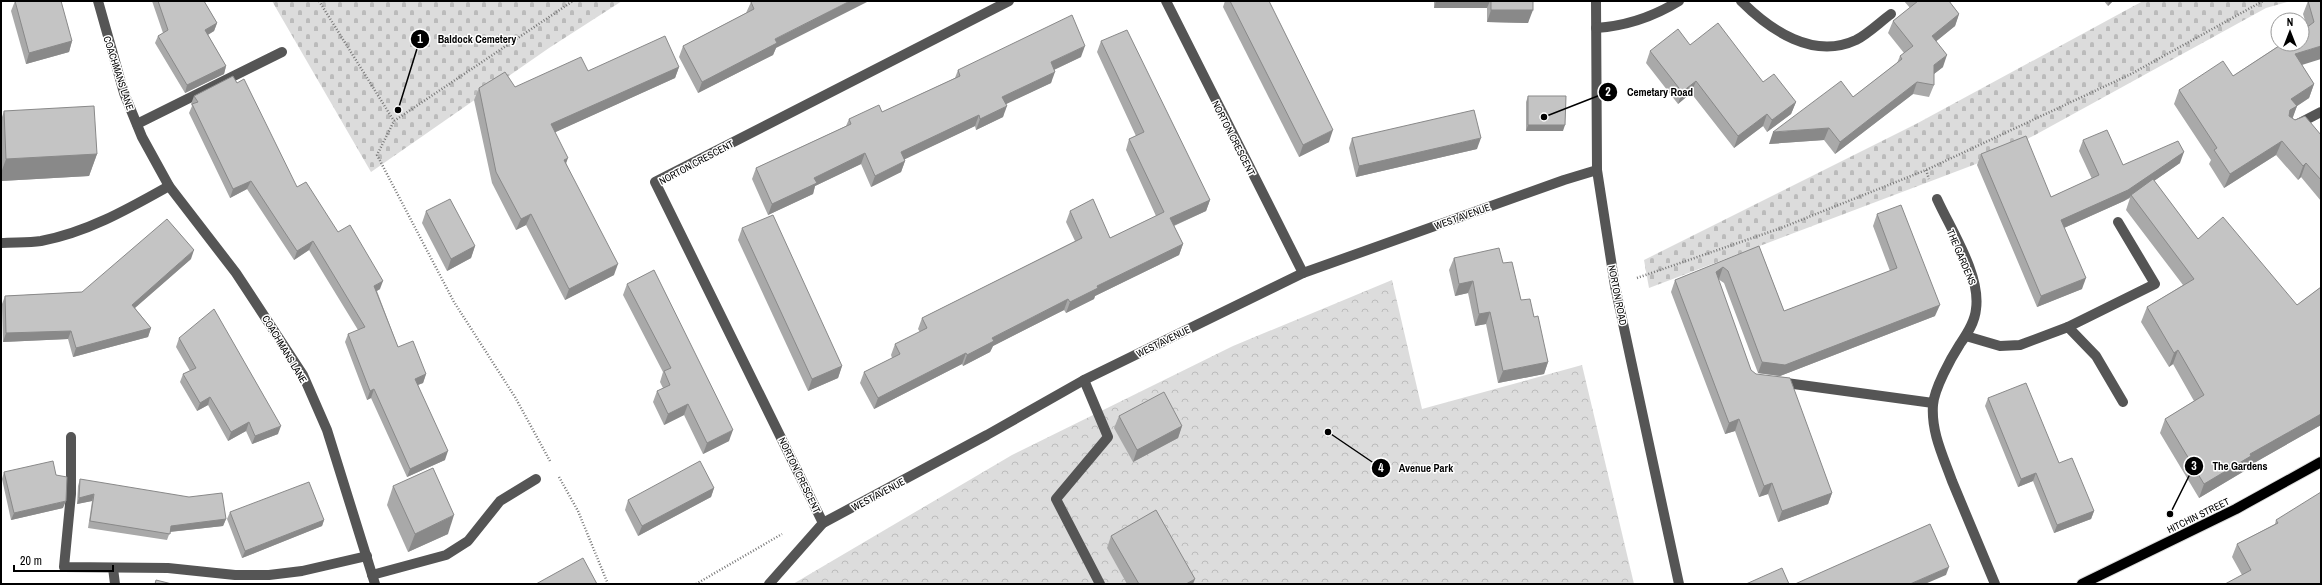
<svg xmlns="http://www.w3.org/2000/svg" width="2322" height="585" viewBox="0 0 2322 585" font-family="'Archivo Narrow',sans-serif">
  <defs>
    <pattern id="cemetery-stones" width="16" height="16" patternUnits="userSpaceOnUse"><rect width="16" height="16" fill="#dcdcdc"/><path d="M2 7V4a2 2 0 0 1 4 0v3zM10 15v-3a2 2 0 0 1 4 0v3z" fill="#bbb"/></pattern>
    <pattern id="park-crowns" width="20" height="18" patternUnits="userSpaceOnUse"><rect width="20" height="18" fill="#dcdcdc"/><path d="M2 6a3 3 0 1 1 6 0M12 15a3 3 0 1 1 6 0" fill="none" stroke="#bbb"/></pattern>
  </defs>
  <rect width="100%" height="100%" fill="#fff"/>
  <g fill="url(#cemetery-stones)">
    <path d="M 272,1 L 622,1 L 549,48 L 371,172 Z"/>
    <path d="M 2143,1 L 2291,1 L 2266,8 L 2035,135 L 1976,164 L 1649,288 L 1644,260 L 1916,124 Z"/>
  </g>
  <path fill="url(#park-crowns)" d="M 1392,280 L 1422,409 L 1582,365 L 1634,584 L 793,584 L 1012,455 L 1233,346 Z"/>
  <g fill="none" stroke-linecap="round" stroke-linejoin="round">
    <g stroke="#dbdbdb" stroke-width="12">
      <path id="major" d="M 2082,584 L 2236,509 L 2321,462"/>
    </g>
    <g stroke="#777" stroke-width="2.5" stroke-dasharray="1 2" stroke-linecap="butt">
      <path d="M 319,1 L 394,121"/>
      <path d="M 1926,170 L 1929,179"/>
      <path d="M 1637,278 L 1781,228 L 1926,170 L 2131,74 L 2263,1"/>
      <path d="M 550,461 L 515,397 L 454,302 L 377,155 L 394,121 L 573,1"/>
      <path d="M 559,477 L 578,511 L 608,584"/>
      <path d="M 696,584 L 782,534"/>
    </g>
    <g stroke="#555" stroke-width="10">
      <path d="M 98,1 L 124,93 L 142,137 L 169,186 L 236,273 L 303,375 L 327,430 L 375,584"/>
      <path d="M 1166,1 L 1303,273"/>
      <path d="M 1596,1 L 1597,170 L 1615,286 L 1679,584"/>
      <path d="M 1741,1 C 1770,30 1813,60 1856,40 C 1868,34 1880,22 1891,14"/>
      <path d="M 1596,28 C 1626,26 1653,17 1679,1"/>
      <path d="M 137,124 L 282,52"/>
      <path d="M 2296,125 L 2321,112"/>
      <path d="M 1937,199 C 1951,230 1981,275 1976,309 C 1975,322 1967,334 1960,344 C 1951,358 1934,389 1933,405 C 1931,432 1943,456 1952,481 C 1966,515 1981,550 1995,584"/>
      <path d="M 1,243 C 14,242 28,243 41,241 C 88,232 128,209 169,186"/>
      <path d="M 2068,327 L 2155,284 L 2118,222"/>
      <path d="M 1966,336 L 2000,346 L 2020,345 L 2068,327 L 2096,356 L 2123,402"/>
      <path d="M 1084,380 L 1108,437 L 1056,499 L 1100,584"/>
      <path d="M 1779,382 L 1933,403"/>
      <path d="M 71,437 L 71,494 L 64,567 L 168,568 L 235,575 L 269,575 L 302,571 L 367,556"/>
      <path d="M 823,523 L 655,182 L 1009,1"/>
      <path d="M 113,568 L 115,584"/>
      <path d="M 372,575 L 446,555 L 468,541 L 500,501 L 536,479"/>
      <path d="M 769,584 L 823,523 L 987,435 L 1084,380 L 1303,273 L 1564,180 L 1597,170"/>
    </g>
    <use href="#major" stroke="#000" stroke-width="10"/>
  </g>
  <g fill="#a9a9a9">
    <path d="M 15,1 L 72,41 L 69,52 L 26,64 L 11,11 Z"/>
    <path d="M 152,1 L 204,1 L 217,23 L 214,31 L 208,35 L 226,66 L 224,74 L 185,93 L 155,43 L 158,36 L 163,33 Z"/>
    <path d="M 1225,1 L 1230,1 L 1329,142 L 1299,157 L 1223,7 Z"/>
    <path d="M 1434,1 L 1533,1 L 1528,23 L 1487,22 L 1487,8 L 1434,8 Z"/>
    <path d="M 1904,1 L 1949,1 L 1959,14 L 1955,26 L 1936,41 L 1943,67 L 1934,74 L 1934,85 L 1929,97 L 1913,94 L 1835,154 L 1824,140 L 1769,144 L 1853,97 L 1897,63 L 1900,56 L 1904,53 L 1888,33 L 1893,21 L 1910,8 Z"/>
    <path d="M 2104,1 L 2113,1 L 2108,6 Z"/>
    <path d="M 2308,1 L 2321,1 L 2302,65 L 2314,84 L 2309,98 L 2297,106 L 2292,118 L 2321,135 L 2321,201 L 2301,177 L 2298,180 L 2276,155 L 2224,188 L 2209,164 L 2211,160 L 2174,104 L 2179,90 L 2233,76 L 2307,27 L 2303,14 Z"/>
    <path d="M 751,2 L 776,48 L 773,55 L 698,93 L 679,57 L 683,46 L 746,13 Z"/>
    <path d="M 1101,41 L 1210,200 L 1206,211 L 1174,226 L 1183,244 L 1179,255 L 1095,296 L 1094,299 L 1066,313 L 1064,310 L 993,346 L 990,352 L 963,366 L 962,364 L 874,409 L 860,383 L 864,372 L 892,358 L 891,355 L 895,344 L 920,332 L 918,329 L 922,318 L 1075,241 L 1066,222 L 1070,211 L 1110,238 L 1156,216 L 1126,150 L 1129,139 L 1136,136 L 1097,52 Z"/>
    <path d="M 1690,45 L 1763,82 L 1796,102 L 1791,114 L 1767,132 L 1763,126 L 1734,148 L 1691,93 L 1678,104 L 1646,63 L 1650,51 Z"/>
    <path d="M 1081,57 L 1054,70 L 1051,83 L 1005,104 L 1003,117 L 976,130 L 975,126 L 904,159 L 905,161 L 901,172 L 871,187 L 861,164 L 815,186 L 813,194 L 768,215 L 752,179 L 756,168 L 846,126 L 849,119 L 882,112 L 955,78 L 958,70 Z"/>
    <path d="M 679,67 L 675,78 L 555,132 L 566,163 L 614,275 L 565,300 L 526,225 L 516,230 L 492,183 L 474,100 L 479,88 L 515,87 L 588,71 Z"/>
    <path d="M 194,96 L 297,187 L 338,232 L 380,289 L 377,291 L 398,347 L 426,374 L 423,383 L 418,385 L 445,460 L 407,477 L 371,398 L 367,400 L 345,342 L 348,334 L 358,330 L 309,250 L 294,260 L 247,189 L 230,198 L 189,113 L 192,106 L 191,104 Z"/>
    <path d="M 1528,96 L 1563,131 L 1526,131 L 1526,102 Z"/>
    <path d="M 4,111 L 97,154 L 89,176 L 1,181 L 1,120 Z"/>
    <path d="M 1352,138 L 1477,149 L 1356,177 L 1349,148 Z"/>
    <path d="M 2083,140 L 2123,165 L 2180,163 L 2154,181 L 2198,239 L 2297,305 L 2321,287 L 2321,425 L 2247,467 L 2246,470 L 2199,498 L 2160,433 L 2165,419 L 2194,401 L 2173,364 L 2169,367 L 2141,322 L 2147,307 L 2183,285 L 2126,210 L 2130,198 L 2124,201 L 2064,228 L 2082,289 L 2037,307 L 1977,165 L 1981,154 L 2051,197 L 2092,179 L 2079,151 Z"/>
    <path d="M 426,211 L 475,246 L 471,258 L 447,271 L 422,223 Z"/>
    <path d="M 1877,214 L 1935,316 L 1780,376 L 1758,373 L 1724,283 L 1718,279 L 1751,370 L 1832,493 L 1828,504 L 1778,522 L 1768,494 L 1759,497 L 1735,431 L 1725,434 L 1671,292 L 1675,280 L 1759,246 L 1784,311 L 1890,271 L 1873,226 Z"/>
    <path d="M 742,228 L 842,366 L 838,378 L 808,391 L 738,240 Z"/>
    <path d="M 1454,258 L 1503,263 L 1521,300 L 1534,317 L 1548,362 L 1544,374 L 1498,383 L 1486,324 L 1475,326 L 1468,293 L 1455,296 L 1449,270 Z"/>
    <path d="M 191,259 L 135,308 L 151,328 L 148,337 L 73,357 L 68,339 L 3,342 L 2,304 L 5,296 L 82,292 Z"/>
    <path d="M 627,284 L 729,441 L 703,454 L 684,415 L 664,425 L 653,402 L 657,391 L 663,388 L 660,382 L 663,372 L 623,295 Z"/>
    <path d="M 179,338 L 278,434 L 252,444 L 246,431 L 228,441 L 208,405 L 197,411 L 180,382 L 183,374 L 190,371 L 176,347 Z"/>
    <path d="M 1988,398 L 2094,511 L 2091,519 L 2054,533 L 2033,481 L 2018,487 L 1985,406 Z"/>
    <path d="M 1119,416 L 1182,426 L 1178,438 L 1133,462 L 1114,428 Z"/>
    <path d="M 4,472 L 63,508 L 11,520 L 2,479 Z"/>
    <path d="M 80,479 L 226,519 L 223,526 L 170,532 L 167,540 L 88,528 L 92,501 L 77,504 L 78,486 Z"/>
    <path d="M 393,486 L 448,534 L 408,552 L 387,505 Z"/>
    <path d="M 714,488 L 711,497 L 638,536 L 625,510 L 628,500 Z"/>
    <path d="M 230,512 L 324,520 L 322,526 L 242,558 L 227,519 Z"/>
    <path d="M 2276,520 L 2321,584 L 2242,575 L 2232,557 L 2237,544 L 2275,524 Z"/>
    <path d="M 1111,536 L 1193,584 L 1127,584 L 1107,548 Z"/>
  </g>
  <g fill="#898989">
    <path d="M 850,1 L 869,1 L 776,48 L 773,55 L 698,93 L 702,82 L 775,39 Z"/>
    <path d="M 1436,1 L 1490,1 L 1487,8 L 1434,8 Z"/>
    <path d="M 2109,1 L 2113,1 L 2108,6 Z"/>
    <path d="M 1491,10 L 1533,10 L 1528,23 L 1487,22 Z"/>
    <path d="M 1959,14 L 1955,26 L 1928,48 L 1932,36 Z"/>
    <path d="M 217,23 L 214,31 L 202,38 L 205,30 Z"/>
    <path d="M 72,41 L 69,52 L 26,64 L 29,53 Z"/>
    <path d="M 1085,46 L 1081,57 L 1047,73 L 1051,62 Z"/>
    <path d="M 2321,46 L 2321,59 L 2289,69 L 2295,54 Z"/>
    <path d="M 1947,55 L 1943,67 L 1930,77 L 1934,65 Z"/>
    <path d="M 226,66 L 224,74 L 185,93 L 187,85 Z"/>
    <path d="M 679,67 L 675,78 L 547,136 L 551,124 Z"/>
    <path d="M 1055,72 L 1051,83 L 998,108 L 1002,97 Z"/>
    <path d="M 1696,81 L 1691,93 L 1678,104 L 1682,92 Z"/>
    <path d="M 1917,82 L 1913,94 L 1835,154 L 1840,142 Z"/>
    <path d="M 2314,84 L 2309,98 L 2297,106 L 2292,120 L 2285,124 L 2291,99 Z"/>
    <path d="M 1796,102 L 1791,114 L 1767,132 L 1772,120 Z"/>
    <path d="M 1007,106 L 1003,117 L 976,130 L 980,119 Z"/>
    <path d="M 1767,114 L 1763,126 L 1734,148 L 1738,136 Z"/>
    <path d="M 979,115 L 975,126 L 897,163 L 901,152 Z"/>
    <path d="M 1528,125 L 1565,125 L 1563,131 L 1526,131 Z"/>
    <path d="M 1829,128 L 1824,140 L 1769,144 L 1773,132 Z"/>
    <path d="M 1333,130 L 1329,142 L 1299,157 L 1303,145 Z"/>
    <path d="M 1481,138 L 1477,149 L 1356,177 L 1359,166 Z"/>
    <path d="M 2282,141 L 2276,155 L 2224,188 L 2230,174 Z"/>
    <path d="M 2184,152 L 2180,163 L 2132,196 L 2131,195 L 2130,197 L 2124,201 L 2057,231 L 2061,220 Z"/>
    <path d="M 865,153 L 861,164 L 815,186 L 813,194 L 768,215 L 772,204 L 814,178 Z"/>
    <path d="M 97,154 L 89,176 L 1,181 L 1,173 L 6,159 Z"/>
    <path d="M 568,158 L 564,169 L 564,160 Z"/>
    <path d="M 905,161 L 901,172 L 871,187 L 875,176 Z"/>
    <path d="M 2306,163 L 2301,177 L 2298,180 L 2303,166 Z"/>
    <path d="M 251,181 L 247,189 L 230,198 L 233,189 Z"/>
    <path d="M 1210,200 L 1206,211 L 1166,229 L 1170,218 Z"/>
    <path d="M 531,214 L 526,225 L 516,230 L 521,219 Z"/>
    <path d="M 313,241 L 309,250 L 294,260 L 297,251 Z"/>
    <path d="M 1183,244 L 1179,255 L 1095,296 L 1094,299 L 1066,313 L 1070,302 L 1097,286 Z"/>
    <path d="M 475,246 L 471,258 L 447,271 L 451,259 Z"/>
    <path d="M 194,250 L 191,259 L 129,313 L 132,305 Z"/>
    <path d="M 618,264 L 614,275 L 565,300 L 569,289 Z"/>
    <path d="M 1723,267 L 1719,279 L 1712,284 L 1716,272 Z"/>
    <path d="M 2086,278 L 2082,289 L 2037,307 L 2041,296 Z"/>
    <path d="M 383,281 L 380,289 L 371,294 L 374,286 Z"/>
    <path d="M 1473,281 L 1468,293 L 1455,296 L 1459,284 Z"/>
    <path d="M 1068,299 L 1064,310 L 993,346 L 990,352 L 963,366 L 967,355 L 992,338 Z"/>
    <path d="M 1940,305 L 1935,316 L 1780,376 L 1758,373 L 1762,362 Z"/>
    <path d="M 1490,312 L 1486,324 L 1475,326 L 1479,314 Z"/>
    <path d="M 151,328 L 148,337 L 73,357 L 76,348 Z"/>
    <path d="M 71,331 L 68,339 L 3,342 L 6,333 Z"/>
    <path d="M 2178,350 L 2173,364 L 2169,367 L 2174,353 Z"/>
    <path d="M 966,353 L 962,364 L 874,409 L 878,398 Z"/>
    <path d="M 1548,362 L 1544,374 L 1498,383 L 1503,371 Z"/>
    <path d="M 842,366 L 838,378 L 808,391 L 812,379 Z"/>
    <path d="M 426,374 L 423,383 L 412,387 L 415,379 Z"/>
    <path d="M 374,389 L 371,398 L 367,400 L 370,391 Z"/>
    <path d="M 210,397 L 208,405 L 197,411 L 200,403 Z"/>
    <path d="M 688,404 L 684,415 L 664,425 L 668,414 Z"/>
    <path d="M 2321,414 L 2321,425 L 2247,467 L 2246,470 L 2199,498 L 2204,484 L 2250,454 Z"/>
    <path d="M 1739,419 L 1735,431 L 1725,434 L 1729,423 Z"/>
    <path d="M 249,422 L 246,431 L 228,441 L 231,432 Z"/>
    <path d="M 281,426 L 278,434 L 252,444 L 255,436 Z"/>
    <path d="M 1182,426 L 1178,438 L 1133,462 L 1137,450 Z"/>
    <path d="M 733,430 L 729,441 L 703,454 L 707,443 Z"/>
    <path d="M 448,451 L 445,460 L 407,477 L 410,469 Z"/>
    <path d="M 2036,473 L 2033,481 L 2018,487 L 2021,479 Z"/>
    <path d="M 1772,483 L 1768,494 L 1759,497 L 1764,486 Z"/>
    <path d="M 714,488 L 711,497 L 638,536 L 642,526 Z"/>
    <path d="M 1832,493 L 1828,504 L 1778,522 L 1782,511 Z"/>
    <path d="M 94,494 L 92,501 L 77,504 L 79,498 Z"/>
    <path d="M 66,501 L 63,508 L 11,520 L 14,513 Z"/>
    <path d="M 2094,511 L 2091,519 L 2054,533 L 2057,525 Z"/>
    <path d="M 454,515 L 448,534 L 408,552 L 415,534 Z"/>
    <path d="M 226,519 L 223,526 L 168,532 L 171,526 Z"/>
    <path d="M 324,520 L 322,526 L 242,558 L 245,551 Z"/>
    <path d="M 1949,567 L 1946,575 L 1925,584 L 1910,584 Z"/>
    <path d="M 1195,579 L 1193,584 L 1186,584 Z"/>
  </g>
  <g fill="#c4c4c4" stroke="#898989">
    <path d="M 15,1 L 61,1 L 72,41 L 29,53 Z"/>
    <path d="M 158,1 L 204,1 L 217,23 L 205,30 L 226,66 L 187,85 L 158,36 L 168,30 Z"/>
    <path d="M 752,1 L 850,1 L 775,39 L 777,43 L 702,82 L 683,46 L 754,9 L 751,2 Z"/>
    <path d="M 1230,1 L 1269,1 L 1333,130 L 1303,145 Z"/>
    <rect x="1491" y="1" width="42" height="9"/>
    <path d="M 1918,1 L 1949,1 L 1959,14 L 1932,36 L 1947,55 L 1934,65 L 1934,85 L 1917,82 L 1840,142 L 1829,128 L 1773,132 L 1841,81 L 1853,97 L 1902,59 L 1900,56 L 1913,46 L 1893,21 Z"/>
    <path d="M 2308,1 L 2321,1 L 2321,46 L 2295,54 L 2314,84 L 2291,99 L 2297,106 L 2290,110 L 2289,116 L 2295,120 L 2305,116 L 2321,135 L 2321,180 L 2306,163 L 2303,166 L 2282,141 L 2230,174 L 2214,150 L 2217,148 L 2179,90 L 2223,61 L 2233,76 L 2282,44 L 2302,44 L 2302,31 L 2314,22 Z"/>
    <path d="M 1072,15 L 1085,46 L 1051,62 L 1055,72 L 1002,97 L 1007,106 L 980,119 L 979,115 L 901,152 L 905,161 L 875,176 L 865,153 L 814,178 L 817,183 L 772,204 L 756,168 L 851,124 L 849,119 L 879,105 L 882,112 L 960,76 L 958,70 Z"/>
    <path d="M 1718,23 L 1763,82 L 1774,74 L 1796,102 L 1772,120 L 1767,114 L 1738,136 L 1696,81 L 1682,92 L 1650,51 L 1678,29 L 1690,45 Z"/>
    <path d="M 1127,30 L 1210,200 L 1170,218 L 1183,244 L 1097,286 L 1098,288 L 1070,302 L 1068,299 L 992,338 L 994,341 L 967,355 L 966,353 L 878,398 L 864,372 L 900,354 L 895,344 L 927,328 L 922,318 L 1082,238 L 1070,211 L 1093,199 L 1110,238 L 1164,212 L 1129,139 L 1144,132 L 1101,41 Z"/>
    <path d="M 665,36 L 679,67 L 551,124 L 568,158 L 564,160 L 618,264 L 569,289 L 531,214 L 521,219 L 496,172 L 479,88 L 505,72 L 515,87 L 581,57 L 588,71 Z"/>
    <path d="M 233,76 L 237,83 L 244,79 L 297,187 L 306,182 L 338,232 L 350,225 L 383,281 L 374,286 L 398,347 L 413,341 L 426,374 L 415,379 L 448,451 L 410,469 L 374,389 L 370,391 L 348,334 L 365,327 L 313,241 L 297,251 L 251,181 L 233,189 L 192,104 L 198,102 L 194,96 Z"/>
    <path d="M 1528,96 L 1566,96 L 1565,125 L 1528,125 Z"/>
    <path d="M 94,106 L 97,154 L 6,159 L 4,111 Z"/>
    <path d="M 1474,110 L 1481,138 L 1359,166 L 1352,138 Z"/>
    <path d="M 2107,130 L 2123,165 L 2178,141 L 2184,152 L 2128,190 L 2061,220 L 2086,278 L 2041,296 L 1981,154 L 2026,136 L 2051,197 L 2099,175 L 2083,140 Z"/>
    <path d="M 2153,179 L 2198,239 L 2223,217 L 2297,305 L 2321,287 L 2321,414 L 2250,454 L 2251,456 L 2204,484 L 2165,419 L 2204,395 L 2178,350 L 2174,353 L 2147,307 L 2194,279 L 2131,195 Z"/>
    <path d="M 450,199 L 475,246 L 451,259 L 426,211 Z"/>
    <path d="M 1901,205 L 1940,305 L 1785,365 L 1762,362 L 1728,271 L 1723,267 L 1716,272 L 1751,370 L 1756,374 L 1790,378 L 1832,493 L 1782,511 L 1772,483 L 1764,486 L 1739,419 L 1729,423 L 1675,280 L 1759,246 L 1784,311 L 1897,268 L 1877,214 Z"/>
    <path d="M 773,215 L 842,366 L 812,379 L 742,228 Z"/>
    <path d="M 167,219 L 194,250 L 132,305 L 151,328 L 76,348 L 71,331 L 6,333 L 5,296 L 82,292 Z"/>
    <path d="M 1499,248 L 1503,263 L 1512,262 L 1521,300 L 1530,299 L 1534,317 L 1538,316 L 1548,362 L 1503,371 L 1490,312 L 1479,314 L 1473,281 L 1459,284 L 1454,258 Z"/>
    <path d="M 654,270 L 733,430 L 707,443 L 688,404 L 668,414 L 657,391 L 670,385 L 664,371 L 671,368 L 627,284 Z"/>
    <path d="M 214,309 L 281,426 L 255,436 L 249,422 L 231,432 L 210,397 L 200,403 L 183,374 L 196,368 L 179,338 Z"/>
    <path d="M 2026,383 L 2059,463 L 2072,458 L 2094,511 L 2057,525 L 2036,473 L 2021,479 L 1988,398 Z"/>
    <path d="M 1164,392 L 1182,426 L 1137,450 L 1119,416 Z"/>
    <path d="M 53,461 L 56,475 L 67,477 L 66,501 L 14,513 L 4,472 Z"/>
    <path d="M 700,461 L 714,488 L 642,526 L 628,500 Z"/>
    <path d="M 433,468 L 454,515 L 415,534 L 393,486 Z"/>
    <path d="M 80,479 L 189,497 L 222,493 L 226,519 L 171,526 L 170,534 L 90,521 L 94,494 L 79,498 Z"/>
    <path d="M 309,482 L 324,520 L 245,551 L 230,512 Z"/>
    <path d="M 2321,492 L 2321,584 L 2225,584 L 2251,570 L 2237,544 L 2278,523 L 2276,520 Z"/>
    <path d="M 1156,510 L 1195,579 L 1186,584 L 1139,584 L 1111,536 Z"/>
    <path d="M 1930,524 L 1949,567 L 1910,584 L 1795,584 Z"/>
    <path d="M 583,558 L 597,584 L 536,584 Z"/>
    <path d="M 1782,568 L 1789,584 L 1746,584 Z"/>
    <path d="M 156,580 L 172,584 L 155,584 Z"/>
  </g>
  <g text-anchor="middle" stroke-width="3" stroke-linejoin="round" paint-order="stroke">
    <g font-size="10" fill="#000" stroke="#fff">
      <text transform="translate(119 73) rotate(72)" y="4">COACHMANS LANE</text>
      <text transform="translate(1234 138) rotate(63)" y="4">NORTON CRESCENT</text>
      <text transform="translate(696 162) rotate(-28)" y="4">NORTON CRESCENT</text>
      <text transform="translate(1462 216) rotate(-20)" y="4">WEST AVENUE</text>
      <text transform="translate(1962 257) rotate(67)" y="4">THE GARDENS</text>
      <text transform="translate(1618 295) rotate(79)" y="4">NORTON ROAD</text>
      <text transform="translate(1163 341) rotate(-26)" y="4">WEST AVENUE</text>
      <text transform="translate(285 349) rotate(59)" y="4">COACHMANS LANE</text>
      <text transform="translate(800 475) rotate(64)" y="4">NORTON CRESCENT</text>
      <text transform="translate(878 494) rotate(-28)" y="4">WEST AVENUE</text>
      <text transform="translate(2198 515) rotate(-26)" y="4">HITCHIN STREET</text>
    </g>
  </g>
  <path fill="none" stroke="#000" stroke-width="1.5" d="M398 110L420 39M1544 117L1608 92M2170 514L2194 466M1328 432L1381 468"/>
  <g fill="#000" stroke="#fff" stroke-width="1.5">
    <circle cx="398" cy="110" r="4"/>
    <circle cx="1544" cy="117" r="4"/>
    <circle cx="2170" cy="514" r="4"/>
    <circle cx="1328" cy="432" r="4"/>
    <circle cx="420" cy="39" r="10"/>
    <circle cx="1608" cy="92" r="10"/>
    <circle cx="2194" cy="466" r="10"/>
    <circle cx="1381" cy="468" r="10"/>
  </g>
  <g font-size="12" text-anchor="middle" font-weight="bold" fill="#fff">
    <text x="420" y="43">1</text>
    <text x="1608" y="96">2</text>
    <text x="2194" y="470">3</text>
    <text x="1381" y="472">4</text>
  </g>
  <g font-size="11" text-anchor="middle" font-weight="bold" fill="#000" stroke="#fff" stroke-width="3" stroke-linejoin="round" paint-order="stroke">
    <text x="477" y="43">Baldock Cemetery</text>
    <text x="1660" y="96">Cemetary Road</text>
    <text x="2240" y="470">The Gardens</text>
    <text x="1426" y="472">Avenue Park</text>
  </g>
  <rect width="2322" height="585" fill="none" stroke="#000000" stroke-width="4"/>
  <g transform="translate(2290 32)"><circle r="19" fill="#ffffff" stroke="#999999"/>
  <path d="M0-3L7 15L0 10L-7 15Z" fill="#000000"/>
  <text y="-6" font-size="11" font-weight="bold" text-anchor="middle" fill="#000000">N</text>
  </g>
  <path d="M14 565v6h99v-6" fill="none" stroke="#000000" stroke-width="2"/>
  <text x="20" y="565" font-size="12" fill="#000000" stroke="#ffffff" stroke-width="3" paint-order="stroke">20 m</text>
</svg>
